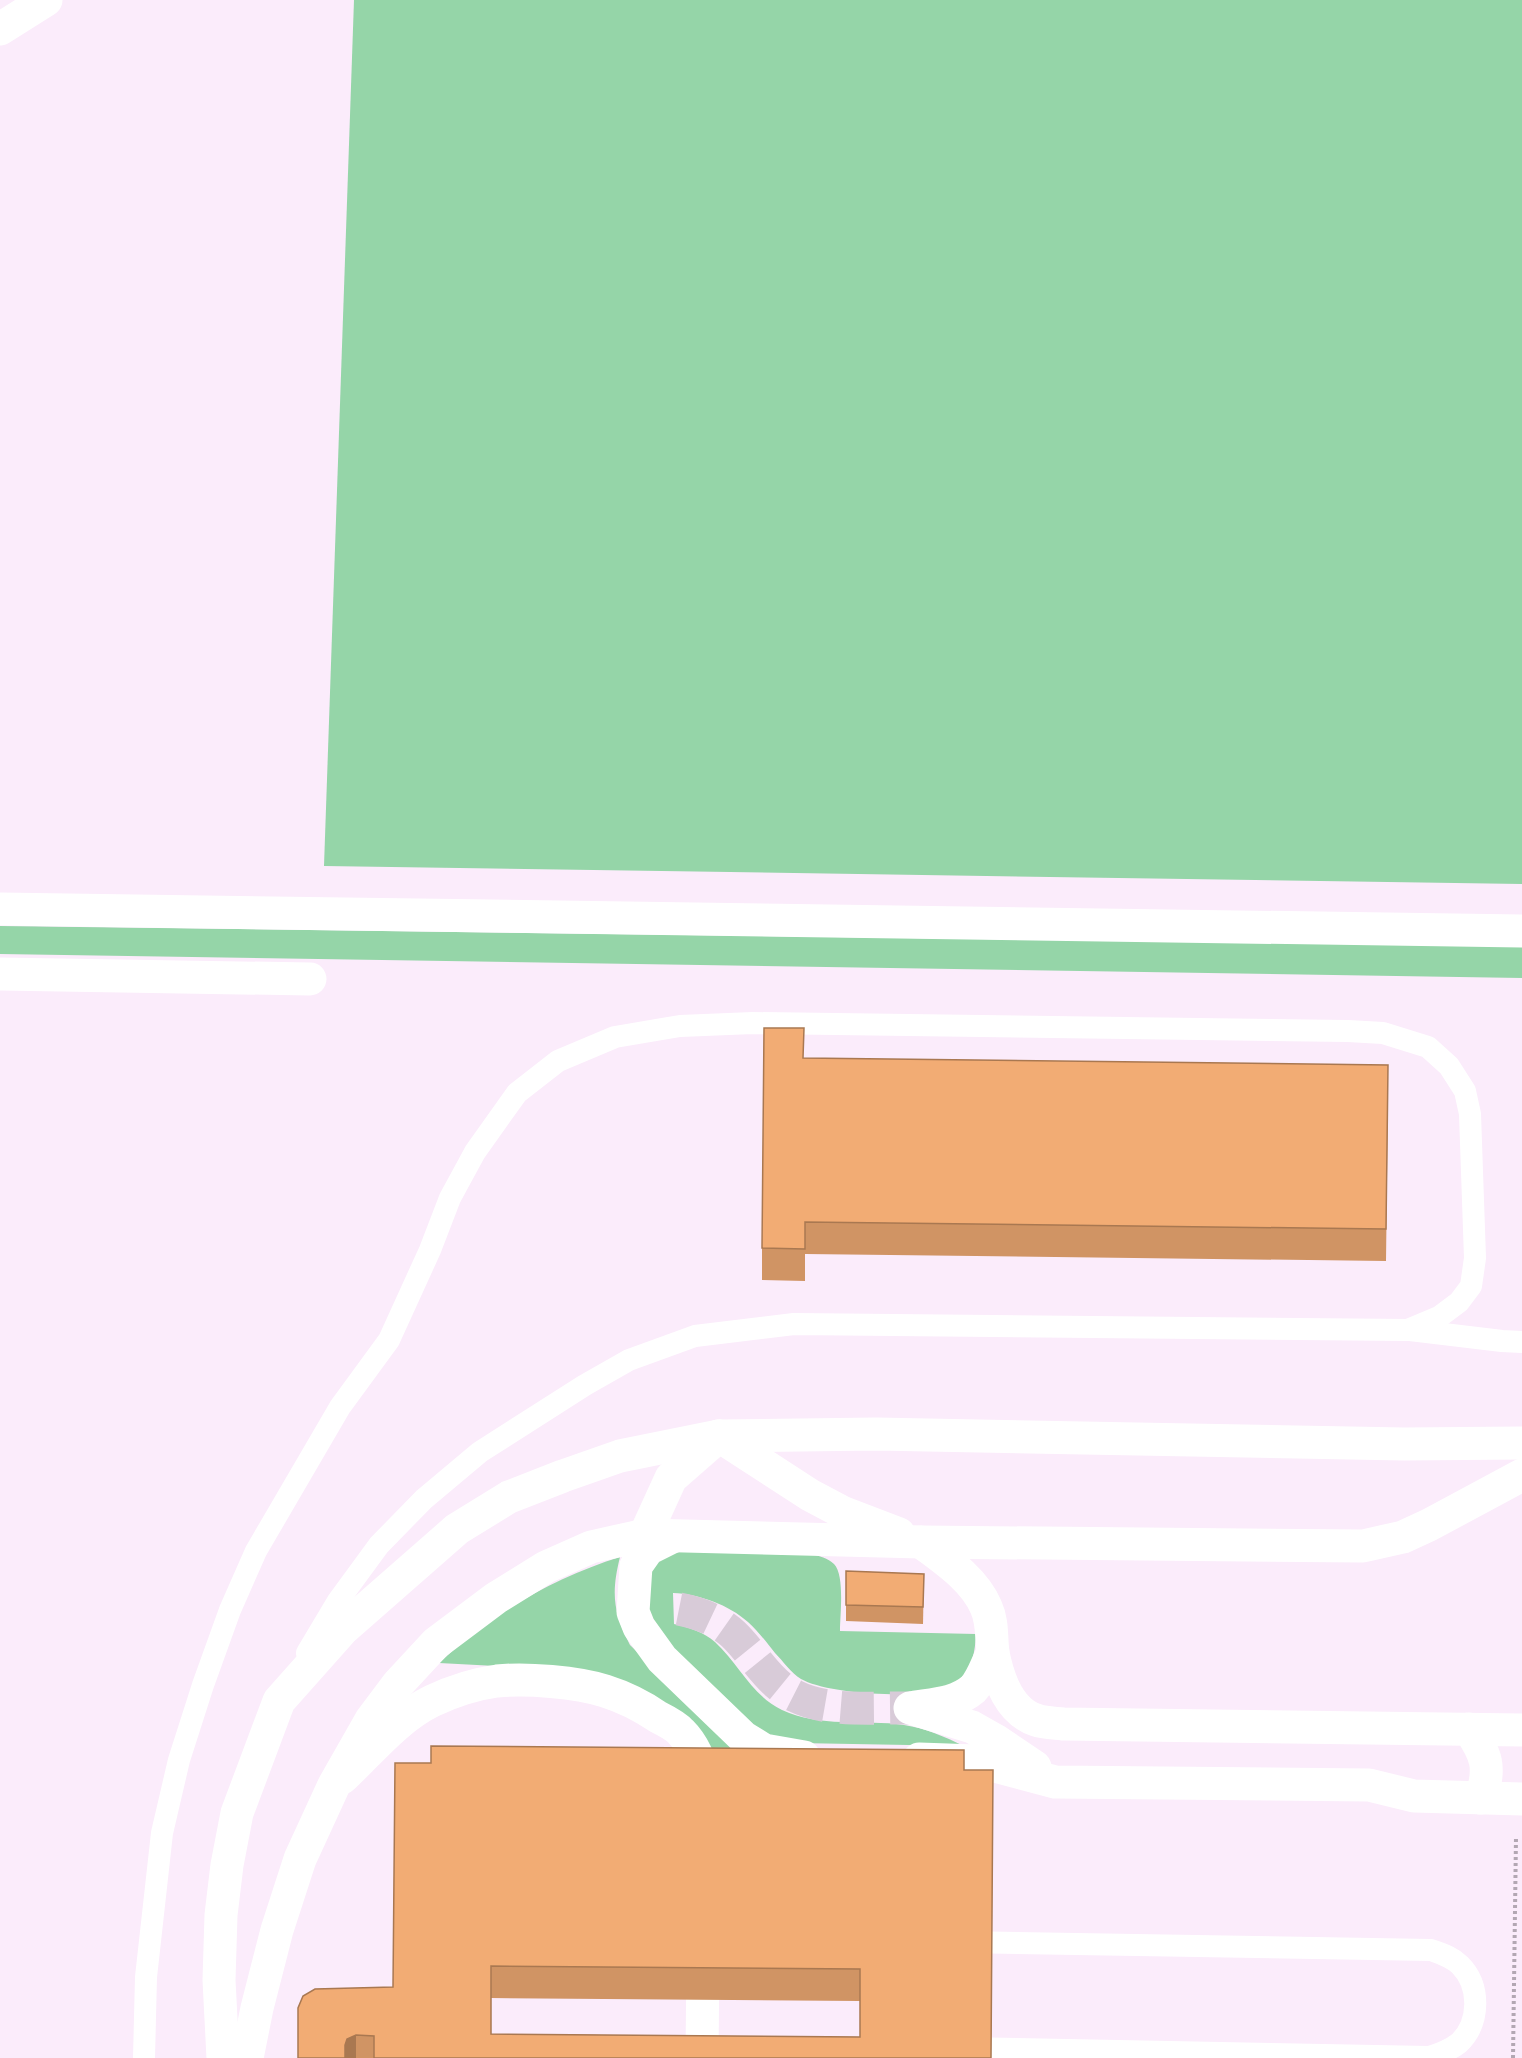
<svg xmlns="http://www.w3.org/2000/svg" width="1522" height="2058" viewBox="0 0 1522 2058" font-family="'PT Sans Narrow',sans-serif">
  <rect width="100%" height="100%" fill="#fbecfb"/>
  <g fill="#95d5a8">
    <path d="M 354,0 L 1522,0 L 1522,884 L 324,866 Z"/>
    <path d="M 0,926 L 1522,946 L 1522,978 L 0,954 Z"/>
    <path d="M 685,1551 L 811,1554 C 819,1556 828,1558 834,1564 C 845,1575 840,1615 840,1631 L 976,1634 C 975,1651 973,1667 960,1679 C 936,1703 829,1695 801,1679 C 791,1673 783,1661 775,1653 C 767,1643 758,1631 748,1622 C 729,1605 699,1594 673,1593 L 674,1624 C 688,1627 704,1632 715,1642 C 739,1664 752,1696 782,1710 C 820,1728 863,1719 904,1725 C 925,1728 945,1737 964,1746 L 797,1743 L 758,1731 L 656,1633 L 649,1616 L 648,1572 L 656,1559 L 668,1554 Z"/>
    <path d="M 620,1557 C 611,1593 613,1612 630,1645 L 751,1763 L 715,1762 L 549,1669 L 439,1663 C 452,1652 464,1639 477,1630 C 520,1598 569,1573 620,1557 Z"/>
  </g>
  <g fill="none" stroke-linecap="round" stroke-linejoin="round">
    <path stroke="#d8cbd8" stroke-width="33" stroke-dasharray="33 16" stroke-linecap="butt" d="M 679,1609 C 699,1613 718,1620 733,1634 C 754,1654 768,1683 795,1696 C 829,1713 874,1707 910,1708"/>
    <path stroke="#b3a7b3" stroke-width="4" stroke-dasharray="3 3" stroke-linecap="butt" d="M 1513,2058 L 1516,1837"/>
    <g stroke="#fff" stroke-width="22">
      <path d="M 1410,1330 L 1502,1341 L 1522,1342"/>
      <path d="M 961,2048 L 1429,2057 C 1440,2054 1450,2050 1459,2043 C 1480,2023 1481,1986 1460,1965 C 1452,1957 1442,1954 1431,1950 L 961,1942"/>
      <path d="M 144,2058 L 146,1977 L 162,1833 L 179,1760 L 203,1685 L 230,1610 L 256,1551 L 340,1407 L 389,1340 L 430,1250 L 450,1198 L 475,1152 L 517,1093 L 558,1061 L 615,1037 L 680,1026 L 753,1023 L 1348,1031 L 1383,1033 L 1428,1047 L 1449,1066 L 1465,1091 L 1470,1114 L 1475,1258 L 1471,1286 L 1459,1302 L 1439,1317 L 1408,1330 L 794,1324 L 695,1336 L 629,1360 L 585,1385 L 480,1452 L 424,1499 L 379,1545 L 338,1601 L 307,1653"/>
    </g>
    <g stroke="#fff" stroke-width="33">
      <path d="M 0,29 L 46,0"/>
      <path d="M 0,909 L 1522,931"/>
      <path d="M 0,974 L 310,979"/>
      <path d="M 672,1537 L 648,1549 L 636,1566 L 633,1612 L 639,1627 L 662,1659 L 743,1737 L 764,1750 L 804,1757"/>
      <path d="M 921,1542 C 945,1560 974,1579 986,1607 C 993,1622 991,1637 993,1653 C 998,1678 1009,1711 1036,1720 C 1044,1723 1054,1723 1063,1724 L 1522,1730"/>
      <path d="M 638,1561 L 645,1535 L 671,1478 L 719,1436"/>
      <path d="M 915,1707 C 935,1704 957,1703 973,1689 C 982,1680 987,1663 993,1652"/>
      <path d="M 910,1708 L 972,1727 L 995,1740 L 1035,1767"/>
      <path d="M 1469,1729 C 1487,1755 1491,1768 1481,1798"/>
      <path d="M 919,1759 L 976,1761 L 1055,1782 L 1369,1785 L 1414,1796 L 1522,1799"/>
      <path d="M 342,1778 C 370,1752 397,1718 432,1701 C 451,1692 475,1684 497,1681 C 526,1678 577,1682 605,1691 C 624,1697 642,1706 658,1717 C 666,1721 676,1726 681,1732 C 696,1747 703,1768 706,1789"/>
      <path d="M 702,2058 L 703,1955"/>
    </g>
    <g stroke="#fff" stroke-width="33">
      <path d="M 719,1436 L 810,1495 L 844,1513 L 899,1534"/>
      <path d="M 223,2058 L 219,1980 L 221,1915 L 227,1865 L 237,1813 L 279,1701 L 343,1629 L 457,1529 L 509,1497 L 563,1476 L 620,1456 L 719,1436 L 876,1434 L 1404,1444 L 1522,1443"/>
      <path d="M 247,2058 L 257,2008 L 277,1930 L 300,1859 L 334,1785 L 371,1720 L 398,1684 L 436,1643 L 496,1598 L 546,1567 L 591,1547 L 645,1535 L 921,1542 L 1363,1546 L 1403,1537 L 1429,1525 L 1522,1475"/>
    </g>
  </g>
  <g fill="#d09464" fill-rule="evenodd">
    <path d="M 804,1058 L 1388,1096 L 1386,1261 L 805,1254 L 805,1281 L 762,1280 L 762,1248 Z"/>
    <path d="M 846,1571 L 924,1574 L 923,1624 L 846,1621 Z"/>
    <path d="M 964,1770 L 991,2058 L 298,2058 L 393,1987 ZM 491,1998 L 860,2001 L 860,2037 L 491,2034 Z"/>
  </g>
  <path fill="#a97851" d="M 356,2035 L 356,2058 L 345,2058 L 345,2045 L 347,2039 Z"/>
  <g fill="#f2ac74" stroke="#a97851" stroke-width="1.5" fill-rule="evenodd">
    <path d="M 764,1028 L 804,1028 L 803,1058 L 1388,1065 L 1386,1229 L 805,1222 L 805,1249 L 762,1248 Z"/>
    <path d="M 846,1571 L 924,1574 L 923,1607 L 846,1605 Z"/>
    <path d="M 431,1746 L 964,1750 L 964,1770 L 993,1770 L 991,2058 L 374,2058 L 374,2036 L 356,2035 L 347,2039 L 345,2045 L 345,2058 L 298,2058 L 298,2008 L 303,1996 L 315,1989 L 393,1987 L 395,1763 L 431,1763 ZM 491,1966 L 860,1969 L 860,2037 L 491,2034 Z"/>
  </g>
</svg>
